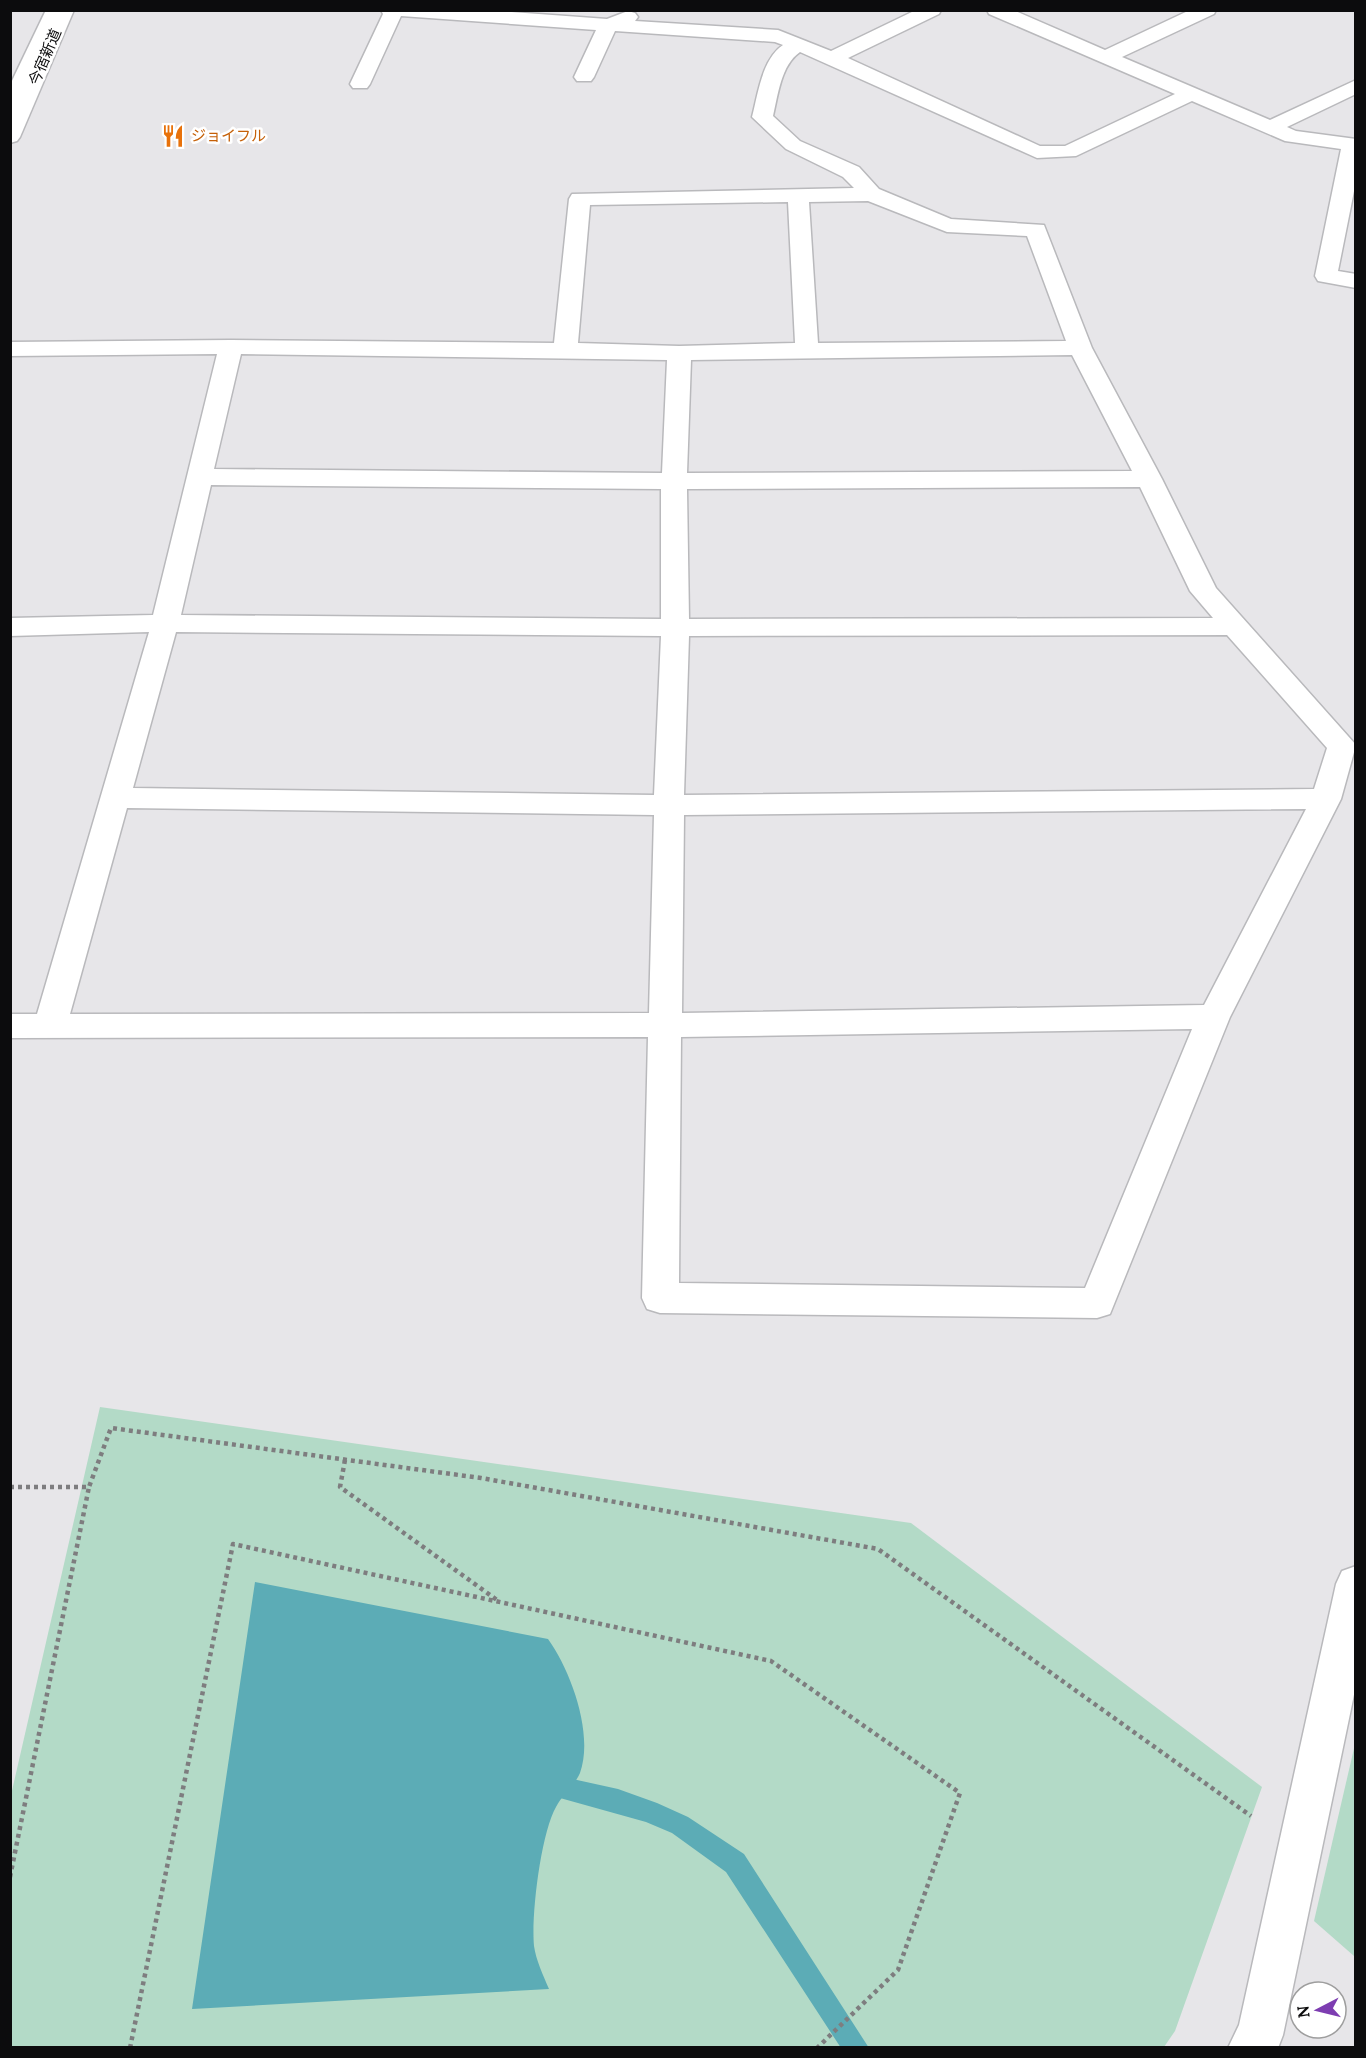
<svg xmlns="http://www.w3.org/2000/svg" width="1366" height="2058" viewBox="0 0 1366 2058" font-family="Lora,'Noto Sans JP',serif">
  <rect width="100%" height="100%" fill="#e7e6e9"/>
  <g fill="#b3dac7">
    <path d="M 100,1407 L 911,1523 L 1262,1787 L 1175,2031 L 1164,2047 L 11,2048 L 11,1795 Z"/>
    <path d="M 1355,1744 L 1356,1952 L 1354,1956 L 1314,1921 Z"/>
  </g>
  <path fill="#5cacb6" d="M 255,1582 L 548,1639 C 571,1671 594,1734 580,1773 C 575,1785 562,1795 556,1807 C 541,1833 531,1915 534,1946 C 536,1960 543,1975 549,1989 L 192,2009 Z"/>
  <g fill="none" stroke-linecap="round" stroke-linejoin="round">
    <path fill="#5cacb6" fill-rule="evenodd" d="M 568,1778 L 618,1789 L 657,1803 L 688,1817 L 744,1854 L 869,2048 L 841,2048 L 726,1872 L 672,1833 L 646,1822 L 560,1798 L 556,1790 L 560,1782 Z"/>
    <g stroke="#b9b9bc" stroke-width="3">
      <g id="minor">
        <path d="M 381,10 L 483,10 L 607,19 L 628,11 L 635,13 L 638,17 L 635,21 L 778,30 L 831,51 L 916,10 L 941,10 L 939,14 L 848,58 L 1040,146 L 1065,146 L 1175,94 L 989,14 L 987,10 L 1013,10 L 1105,50 L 1190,10 L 1216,10 L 1214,14 L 1122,57 L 1270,120 L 1356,80 L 1356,94 L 1287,127 L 1296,131 L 1356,139 L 1356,181 L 1338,271 L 1356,274 L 1356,288 L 1318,281 L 1315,276 L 1341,149 L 1285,141 L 1192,101 L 1076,156 L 1037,158 L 800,52 C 781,65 778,95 773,116 L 800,141 L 859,167 L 879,189 L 951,219 L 1044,225 L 1092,348 L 1162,479 L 1216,588 L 1356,745 L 1341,799 L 1230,1017 L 1110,1314 L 1097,1318 L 660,1313 L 647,1309 L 642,1298 L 648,1037 L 10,1038 L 10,1014 L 37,1014 L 149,632 L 10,636 L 10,618 L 153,615 L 217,354 L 10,356 L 10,342 L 231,340 L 554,343 L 569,199 L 572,194 L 854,188 L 843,177 L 786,149 L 752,117 C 758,94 762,59 783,45 L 775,42 L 615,31 L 594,77 L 591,81 L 577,81 L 574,77 L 596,30 L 401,16 L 370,84 L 367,88 L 353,88 L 350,84 L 383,14 ZM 868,201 L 947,232 L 1027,236 L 1066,341 L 818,343 L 809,202 ZM 788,202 L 795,343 L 679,346 L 578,343 L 590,205 ZM 241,354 L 667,360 L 662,473 L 214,469 ZM 1072,355 L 1132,471 L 687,473 L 691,360 ZM 211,485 L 661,489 L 661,619 L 181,615 ZM 1140,487 L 1190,591 L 1213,618 L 689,619 L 687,489 ZM 176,632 L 661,636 L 654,795 L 133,788 ZM 1227,635 L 1327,748 L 1314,789 L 684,795 L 689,636 ZM 127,808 L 654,815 L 649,1013 L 70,1014 ZM 1306,809 L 1204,1005 L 682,1013 L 684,815 ZM 1192,1029 L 1085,1288 L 679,1283 L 681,1037 Z"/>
        <path d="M 1356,1566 L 1356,1685 L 1283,2035 L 1278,2048 L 1228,2048 L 1239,2025 L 1336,1584 L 1342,1571 Z"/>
      </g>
    </g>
    <g stroke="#b9b9bc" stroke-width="3">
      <path id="trunk" d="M 55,10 L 74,10 L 20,137 L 17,141 L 10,143 L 10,112 Z"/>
    </g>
    <g stroke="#b9b9bc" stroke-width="3">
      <path id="motorway" d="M 46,10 L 65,10 L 20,108 L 17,112 L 10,114 L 10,85 Z"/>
    </g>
    <g stroke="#7e7d7f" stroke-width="4.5" stroke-dasharray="4 4" stroke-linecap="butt">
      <path d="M 345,1460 L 340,1487 L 497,1600"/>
      <path d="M 10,1487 L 89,1487 L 111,1428 L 481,1478 L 878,1549 L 1251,1816"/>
      <path d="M 10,1877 L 89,1487"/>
      <path d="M 130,2048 L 233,1544 L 771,1661 L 960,1793 L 898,1970 L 817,2048"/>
    </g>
    <use href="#minor" fill="#fff" fill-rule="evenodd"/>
    <use href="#trunk" fill="#fff" fill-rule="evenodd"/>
    <use href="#motorway" fill="#fff" fill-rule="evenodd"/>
  </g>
  <defs>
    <g id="restaurant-bare" transform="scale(1.8)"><path d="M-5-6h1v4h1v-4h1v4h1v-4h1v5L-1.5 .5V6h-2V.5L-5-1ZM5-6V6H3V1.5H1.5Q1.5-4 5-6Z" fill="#e8710a" stroke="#fff" stroke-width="2.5" paint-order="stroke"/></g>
  </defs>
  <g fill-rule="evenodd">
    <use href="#restaurant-bare" x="173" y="136"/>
  </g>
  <g text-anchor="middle" stroke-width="5" stroke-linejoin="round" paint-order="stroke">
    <g font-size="15" fill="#0c0c0d" stroke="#fff">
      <text transform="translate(45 57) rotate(-67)" y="5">今宿新道</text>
    </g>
    <g font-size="15" fill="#c56008" stroke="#fff" text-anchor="start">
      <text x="191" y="141">ジョイフル</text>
    </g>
  </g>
  <rect width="1366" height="2058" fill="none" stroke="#0c0c0d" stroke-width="24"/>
  <g transform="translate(1318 2010) rotate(263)"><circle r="28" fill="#ffffff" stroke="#9e9e9e" stroke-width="1.5"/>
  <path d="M0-4.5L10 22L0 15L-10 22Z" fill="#7d3db1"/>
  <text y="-9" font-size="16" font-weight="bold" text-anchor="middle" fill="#0c0c0d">N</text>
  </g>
</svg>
